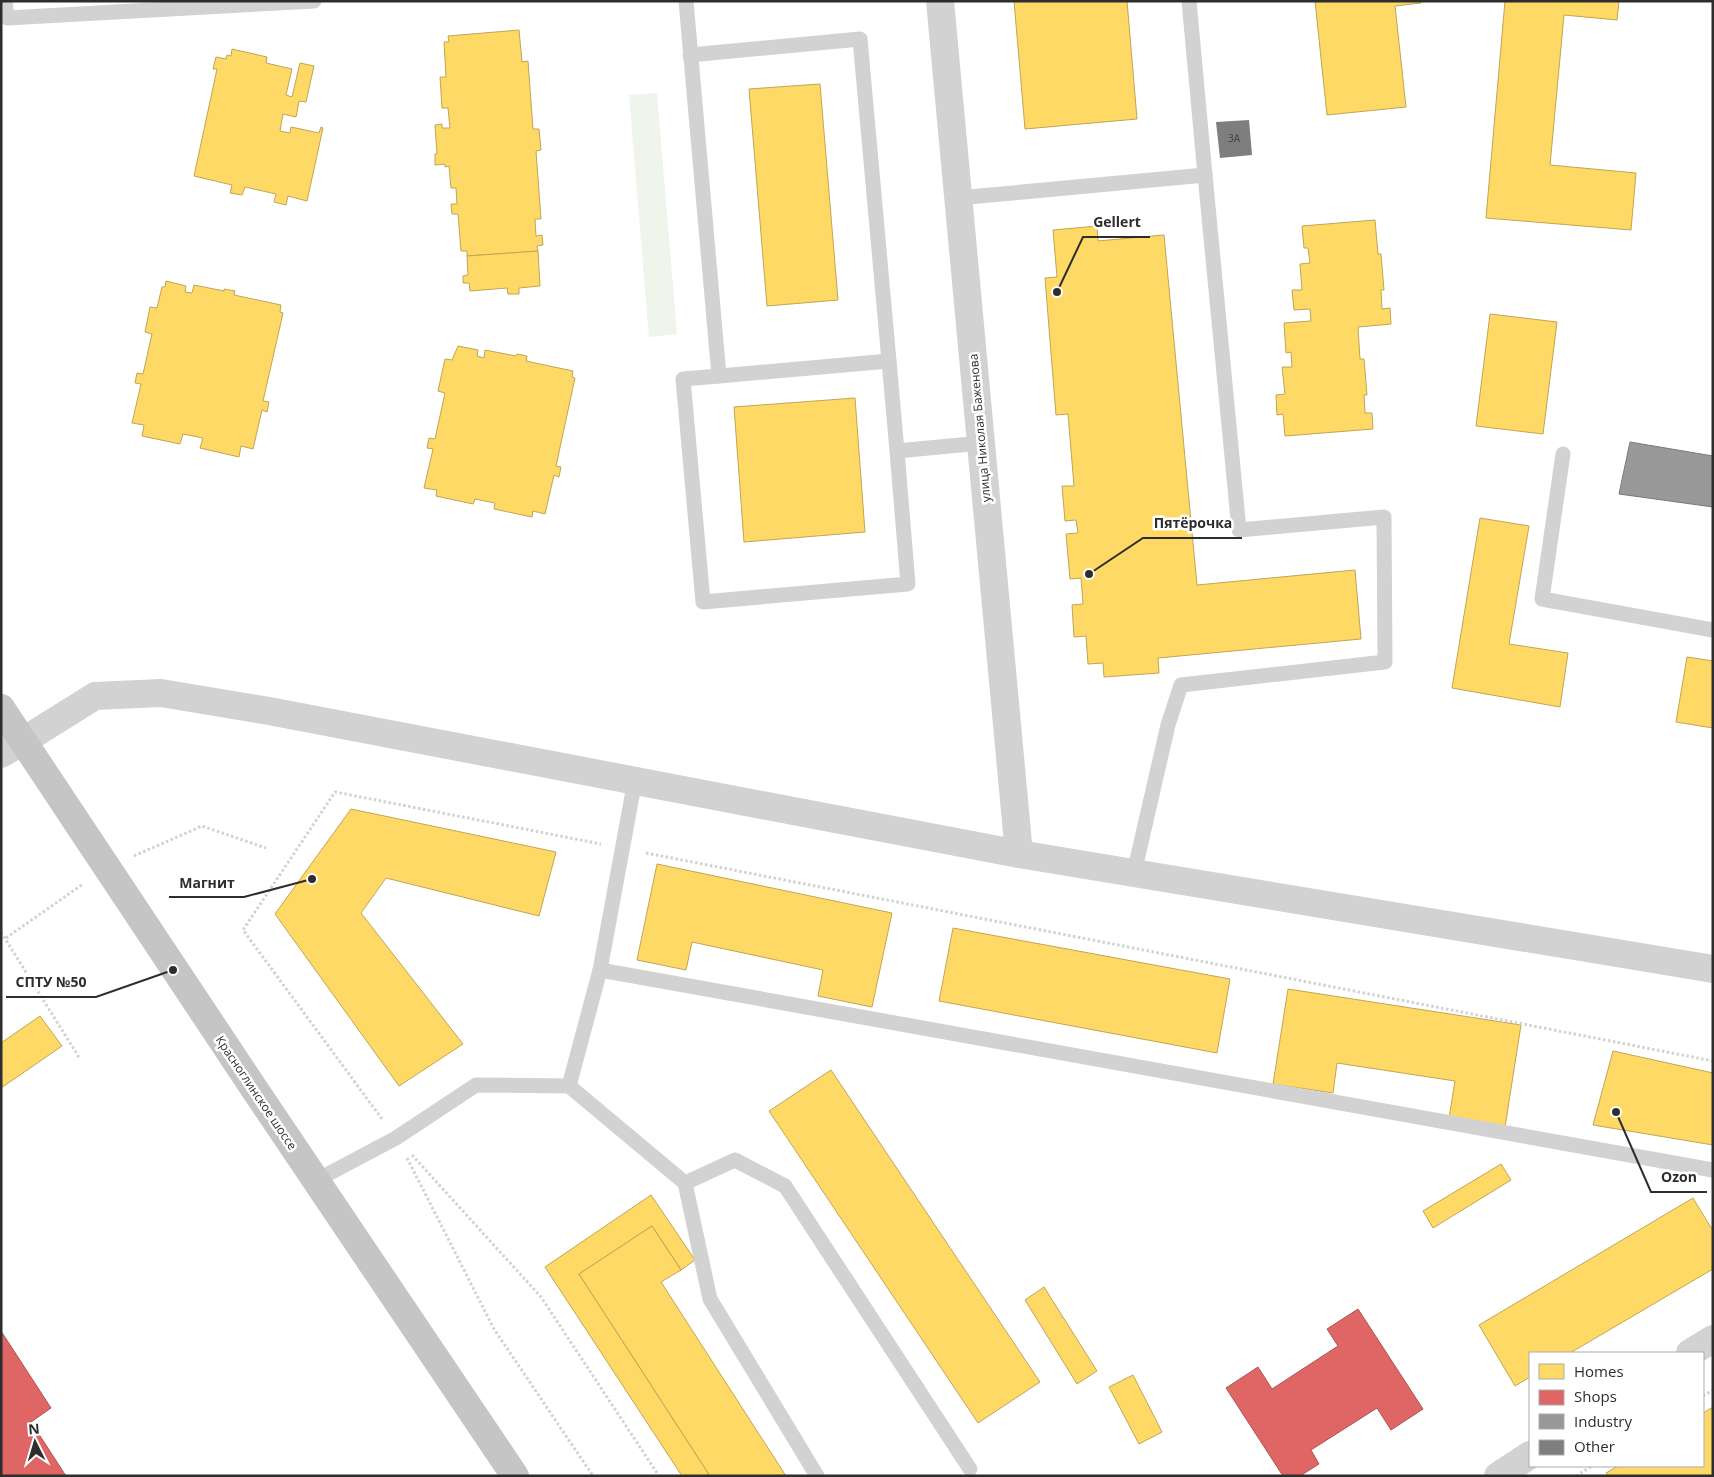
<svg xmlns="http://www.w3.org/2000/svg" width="1714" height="1477" viewBox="0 0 1714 1477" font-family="'Open Sans',sans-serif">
  <rect width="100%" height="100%" fill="#fff"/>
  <path fill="#eff5ea" d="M 657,93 L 677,334 L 649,337 L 629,95 Z"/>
  <g fill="#ffd966" stroke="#c0a555">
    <path d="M 1014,1 L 1127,1 L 1137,119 L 1025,129 Z"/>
    <path d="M 1315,1 L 1420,1 L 1421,3 L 1395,6 L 1406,107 L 1327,115 Z"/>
    <path d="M 1505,1 L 1619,1 L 1617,20 L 1564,15 L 1550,165 L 1636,173 L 1631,230 L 1486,218 Z"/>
    <path d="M 519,30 L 522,62 L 528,61 L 533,129 L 539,129 L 541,150 L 536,151 L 541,219 L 535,219 L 536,236 L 542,235 L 543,245 L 537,246 L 538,251 L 467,256 L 467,251 L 461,251 L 458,214 L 452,214 L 451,204 L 457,204 L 456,188 L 451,188 L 449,166 L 445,167 L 445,164 L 435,165 L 435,154 L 437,154 L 435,125 L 442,124 L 442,128 L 450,128 L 448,108 L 442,108 L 440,77 L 446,77 L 444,42 L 449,42 L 448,36 Z"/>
    <path d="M 232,49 L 267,57 L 266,63 L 292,69 L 286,95 L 292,97 L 300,63 L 314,66 L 306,102 L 299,101 L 296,117 L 283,114 L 280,131 L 290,133 L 291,127 L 319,133 L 321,127 L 323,128 L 307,201 L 288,196 L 286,205 L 274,202 L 276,194 L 245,187 L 242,195 L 230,193 L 232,185 L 194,176 L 217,69 L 213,69 L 216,57 L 226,59 L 227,55 L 231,56 Z"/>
    <path d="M 820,84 L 838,300 L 767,306 L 749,89 Z"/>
    <path d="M 1375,220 L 1378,254 L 1381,254 L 1384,290 L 1381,290 L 1382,309 L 1390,308 L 1391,324 L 1358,327 L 1360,359 L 1364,359 L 1367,395 L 1364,395 L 1365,413 L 1372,413 L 1373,429 L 1285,436 L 1283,414 L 1277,415 L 1276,395 L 1285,394 L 1282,367 L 1292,367 L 1291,352 L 1286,353 L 1284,323 L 1311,321 L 1310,309 L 1294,310 L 1292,290 L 1302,290 L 1300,264 L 1310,263 L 1308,248 L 1304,248 L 1302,226 Z"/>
    <path d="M 1097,226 L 1098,241 L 1164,235 L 1197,585 L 1355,570 L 1361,639 L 1158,658 L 1159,673 L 1104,677 L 1103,663 L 1088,664 L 1086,636 L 1074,637 L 1072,605 L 1083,604 L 1081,578 L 1070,579 L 1066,534 L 1078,533 L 1076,520 L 1065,521 L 1062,486 L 1074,486 L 1068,414 L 1056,415 L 1045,278 L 1057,277 L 1053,230 Z"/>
    <path d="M 538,251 L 540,286 L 519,288 L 519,294 L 508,294 L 507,288 L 470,291 L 469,283 L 463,283 L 463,276 L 468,275 L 467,256 Z"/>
    <path d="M 166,281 L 186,286 L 185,292 L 192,293 L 194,285 L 224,291 L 224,289 L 235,291 L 234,295 L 281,305 L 280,312 L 283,313 L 263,401 L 269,402 L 267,412 L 262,410 L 253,449 L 241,446 L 239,457 L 200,448 L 203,438 L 183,434 L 180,444 L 142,436 L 144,425 L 132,423 L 141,384 L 135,383 L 137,373 L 143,374 L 152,334 L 145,332 L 150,307 L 157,308 L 162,287 L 165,287 Z"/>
    <path d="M 1490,314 L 1557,322 L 1543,434 L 1476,426 Z"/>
    <path d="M 458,346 L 478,350 L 477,356 L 484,358 L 485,350 L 516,356 L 517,354 L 527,356 L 526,361 L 573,371 L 572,377 L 575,378 L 556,466 L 561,467 L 559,477 L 554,475 L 545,514 L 533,511 L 532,517 L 494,509 L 495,503 L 475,499 L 473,504 L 436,496 L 437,490 L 424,488 L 433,449 L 427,448 L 429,438 L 435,439 L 445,393 L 438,391 L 445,359 L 452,360 Z"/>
    <path d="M 855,398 L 865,532 L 744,542 L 734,407 Z"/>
    <path d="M 1480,518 L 1529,526 L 1509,644 L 1568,653 L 1560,707 L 1452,688 Z"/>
    <path d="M 1687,657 L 1713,661 L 1713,728 L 1676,722 Z"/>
    <path d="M 351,809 L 556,852 L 539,916 L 386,878 L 361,913 L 463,1044 L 399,1086 L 275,914 Z"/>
    <path d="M 657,864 L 892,913 L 872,1007 L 818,996 L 823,970 L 692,942 L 686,970 L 637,960 Z"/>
    <path d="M 953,928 L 1230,979 L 1217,1053 L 939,1001 Z"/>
    <path d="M 1288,989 L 1521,1025 L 1505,1127 L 1449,1118 L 1455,1081 L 1337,1063 L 1333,1093 L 1273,1084 Z"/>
    <path d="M 40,1016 L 62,1046 L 1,1088 L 1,1043 Z"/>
    <path d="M 1613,1051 L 1713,1073 L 1713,1145 L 1593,1125 Z"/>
    <path d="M 831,1070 L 1040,1382 L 978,1423 L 769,1111 Z"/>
    <path d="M 1501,1164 L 1511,1180 L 1433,1228 L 1423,1211 Z"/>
    <path d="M 651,1195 L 695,1260 L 681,1270 L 652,1226 L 579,1274 L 710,1476 L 682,1476 L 545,1267 Z"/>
    <path d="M 1693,1198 L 1713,1231 L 1713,1269 L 1570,1353 L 1530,1353 L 1530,1377 L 1515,1386 L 1479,1325 Z"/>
    <path d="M 652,1226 L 681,1270 L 661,1282 L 786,1476 L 710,1476 L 579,1274 Z"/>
    <path d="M 1044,1287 L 1097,1371 L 1077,1384 L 1025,1300 Z"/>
    <path d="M 1133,1375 L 1162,1432 L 1139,1444 L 1109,1387 Z"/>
    <path d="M 1713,1407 L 1713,1476 L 1608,1476 L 1606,1473 L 1618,1466 L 1703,1466 L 1703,1413 Z"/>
  </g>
  <g fill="#e06666" stroke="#a55">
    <path d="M 1358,1309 L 1423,1409 L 1391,1430 L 1377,1408 L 1311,1450 L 1319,1464 L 1300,1476 L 1283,1476 L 1226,1388 L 1258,1367 L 1272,1389 L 1338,1346 L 1327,1329 Z"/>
    <path d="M 1,1331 L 51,1408 L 31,1422 L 66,1476 L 1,1476 Z"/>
  </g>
  <path fill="#999" stroke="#797979" d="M 1630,442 L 1713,456 L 1713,507 L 1619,494 Z"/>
  <path fill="#7e7e7e" d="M 1249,120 L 1252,155 L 1220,158 L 1216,122 Z"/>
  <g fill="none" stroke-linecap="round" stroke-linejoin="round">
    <g stroke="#d2d2d2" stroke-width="3" stroke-dasharray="2.5 2.5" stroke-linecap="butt">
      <path d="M 646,853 L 1713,1061"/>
      <path d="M 134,856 L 202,826 L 266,848"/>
      <path d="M 1,932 L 80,1059"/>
      <path d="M 6,938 L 83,884"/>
      <path d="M 382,1119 L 243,930 L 335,792 L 601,844"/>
      <path d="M 412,1155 L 541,1297 L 659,1476"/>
      <path d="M 407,1158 L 494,1329 L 593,1476"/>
      <path d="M 1703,1396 L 1713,1390"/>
      <path d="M 1576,1476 L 1592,1466"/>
    </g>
    <g stroke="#d2d2d2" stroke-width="15">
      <path d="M 5,1 L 7,18 L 314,1"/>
      <path d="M 686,1 L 719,376 L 889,361 L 897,451 L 981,443"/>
      <path d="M 1189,1 L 1205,175"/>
      <path d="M 690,55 L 860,39 L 889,361"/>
      <path d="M 958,198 L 1205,175 L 1239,530 L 1384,517 L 1385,662 L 1181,685 L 1168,725 L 1134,873"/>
      <path d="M 719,376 L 683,379 L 703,602 L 908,584 L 897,451"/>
      <path d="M 1563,454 L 1542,599 L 1713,630"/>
      <path d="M 635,780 L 600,970 L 1713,1170"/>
      <path d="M 569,1086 L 600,970"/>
      <path d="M 315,1181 L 396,1138 L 476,1085 L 569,1086 L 685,1183 L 710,1299 L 817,1476"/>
      <path d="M 685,1183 L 735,1160 L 785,1186 L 970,1469"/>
    </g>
    <g stroke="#d2d2d2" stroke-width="28">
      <path d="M 940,1 L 1019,854"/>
      <path d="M 1,754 L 23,741"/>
      <path d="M 1690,1353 L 1713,1339"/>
      <path d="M 1498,1476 L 1530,1455"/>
    </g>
    <path stroke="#d2d2d2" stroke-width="28" d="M 23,741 L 95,696 L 161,693 L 269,711 L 1019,854 L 1713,969"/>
    <path stroke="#c5c5c5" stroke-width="28" d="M 1,708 C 171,965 342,1221 515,1476"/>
  </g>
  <g text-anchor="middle" stroke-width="5" stroke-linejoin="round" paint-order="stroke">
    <g font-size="10" fill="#414141">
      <text x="1234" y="142">3А</text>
    </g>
    <g font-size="12" fill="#2d2d2d" stroke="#fff">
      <text transform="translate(980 428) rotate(-95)" y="4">улица Николая Баженова</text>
      <text transform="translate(256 1093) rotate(56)" y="4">Красноглинское шоссе</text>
    </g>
  </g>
  <path fill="none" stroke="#2d2d2d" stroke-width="2" d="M1057 292L1083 237H1150M1089 574L1143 538H1242M312 879L244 897H169M173 970L96 997H6M1616 1112L1651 1192H1707"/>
  <g fill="#2d2d2d" stroke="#fff" stroke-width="2">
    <circle cx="1057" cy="292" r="5"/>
    <circle cx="1089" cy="574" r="5"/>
    <circle cx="312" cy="879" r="5"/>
    <circle cx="173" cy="970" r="5"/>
    <circle cx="1616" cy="1112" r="5"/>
  </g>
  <g font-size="14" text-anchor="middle" font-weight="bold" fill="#2d2d2d" stroke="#fff" stroke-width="5" stroke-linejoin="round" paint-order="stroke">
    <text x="1117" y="227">Gellert</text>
    <text x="1193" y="528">Пятёрочка</text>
    <text x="207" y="888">Магнит</text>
    <text x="51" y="987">СПТУ №50</text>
    <text x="1679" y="1182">Ozon</text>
  </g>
  <rect width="1714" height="1477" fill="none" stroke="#2d2d2d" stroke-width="5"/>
  <rect x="1529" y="1352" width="175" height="115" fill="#ffffff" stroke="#ababab"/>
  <rect x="1539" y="1364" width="25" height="15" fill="#ffd966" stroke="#ababab"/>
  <text x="1574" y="1377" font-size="15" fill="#2d2d2d">Homes</text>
  <rect x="1539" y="1390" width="25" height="15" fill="#e06666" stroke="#ababab"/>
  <text x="1574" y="1402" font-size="15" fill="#2d2d2d">Shops</text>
  <rect x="1539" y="1414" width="25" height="15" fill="#999999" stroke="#ababab"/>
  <text x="1574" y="1427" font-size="15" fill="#2d2d2d">Industry</text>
  <rect x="1539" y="1440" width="25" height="15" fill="#7e7e7e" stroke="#ababab"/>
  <text x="1574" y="1452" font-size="15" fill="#2d2d2d">Other</text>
  <g transform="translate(35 1442) rotate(355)" stroke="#ffffff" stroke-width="4" paint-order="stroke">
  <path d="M0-4L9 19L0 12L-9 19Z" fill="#2d2d2d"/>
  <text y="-8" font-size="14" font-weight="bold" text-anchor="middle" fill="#2d2d2d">N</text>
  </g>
</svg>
